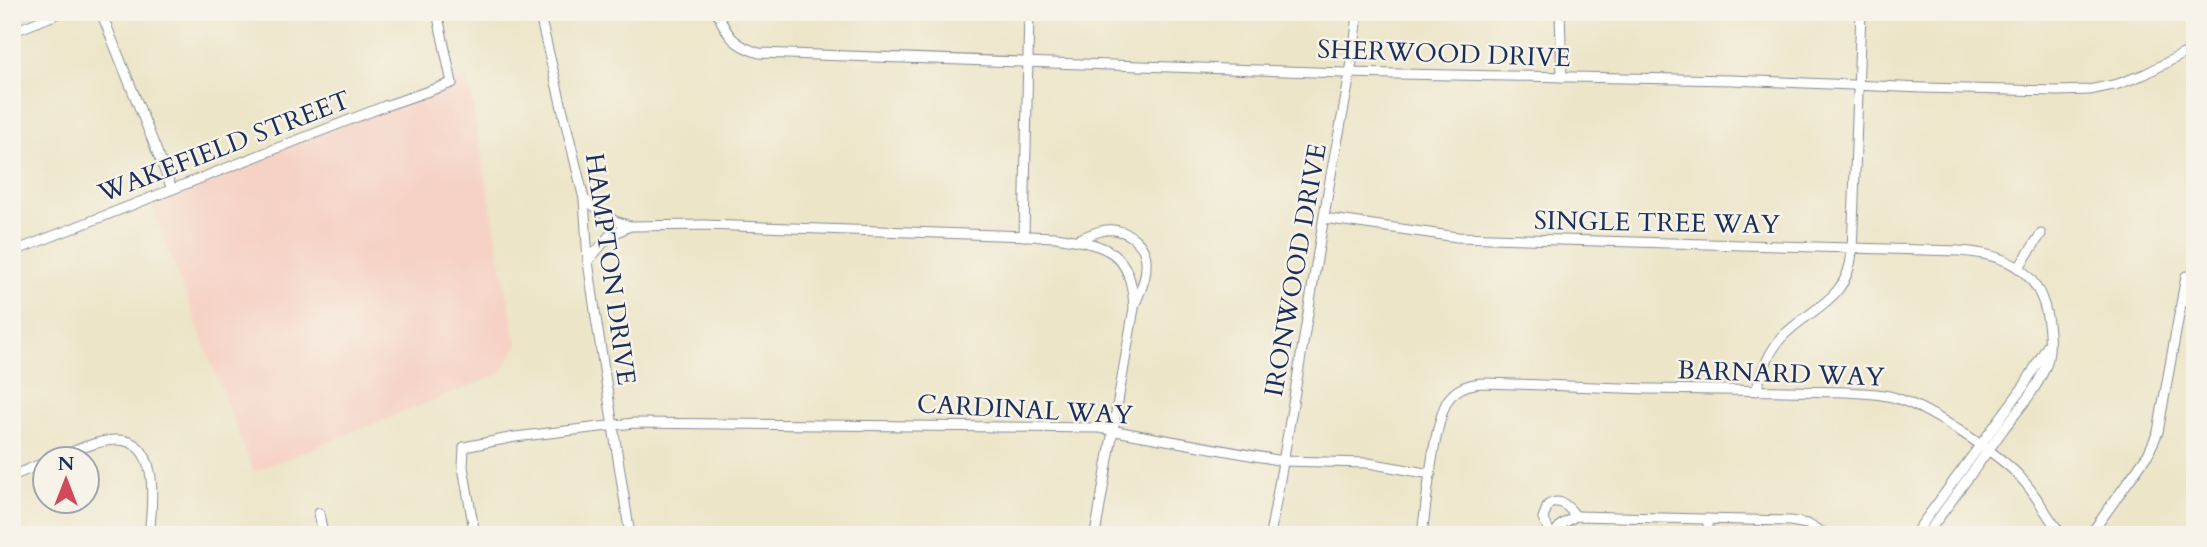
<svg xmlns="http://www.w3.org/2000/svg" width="2207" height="547" viewBox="0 0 2207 547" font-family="Cardo,serif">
  <rect width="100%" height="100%" fill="#f7f3e8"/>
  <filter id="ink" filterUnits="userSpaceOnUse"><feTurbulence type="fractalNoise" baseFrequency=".0143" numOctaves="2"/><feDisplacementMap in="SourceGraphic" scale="14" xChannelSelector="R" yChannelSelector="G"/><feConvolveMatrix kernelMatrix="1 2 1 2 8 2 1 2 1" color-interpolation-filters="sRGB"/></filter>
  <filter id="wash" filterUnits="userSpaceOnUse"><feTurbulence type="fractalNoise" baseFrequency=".00686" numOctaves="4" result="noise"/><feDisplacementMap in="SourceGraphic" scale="28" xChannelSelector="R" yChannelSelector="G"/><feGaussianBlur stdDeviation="1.57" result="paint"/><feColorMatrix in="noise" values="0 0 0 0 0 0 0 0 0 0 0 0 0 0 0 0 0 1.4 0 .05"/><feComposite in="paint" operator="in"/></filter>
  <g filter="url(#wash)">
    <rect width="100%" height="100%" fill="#ece5c8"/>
    <path fill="#f6d1c5" d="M 467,77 L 517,345 L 500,374 L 253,472 L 149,199 Z"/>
  </g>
  <g filter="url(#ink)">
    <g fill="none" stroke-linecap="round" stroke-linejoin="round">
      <g stroke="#848a93" stroke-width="11">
        <g id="minor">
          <path d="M 101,12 L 172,189"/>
          <path d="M 539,12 L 584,199 L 588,261 L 596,318 L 630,535"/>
          <path d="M 717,12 C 727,35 733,45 759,53 L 1344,73 L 1732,80 L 1923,88 L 2057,91 L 2089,90 L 2118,84 L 2145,74 L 2183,54"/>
          <path d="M 1560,12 L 1562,77"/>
          <path d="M 2194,12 L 2195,13"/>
          <path d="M 12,32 L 62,12"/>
          <path d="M 584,199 L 615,221 L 630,226 L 704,225 L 1056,237 C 1107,245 1131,250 1134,308 L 1095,535"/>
          <path d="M 1324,218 L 1457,237 L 1959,251 C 2007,254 2041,270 2048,323 C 2050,338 2051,356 2044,370 C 2035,391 2019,409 2005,427 C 1979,463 1953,499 1926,535"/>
          <path d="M 1024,236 L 1029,12"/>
          <path d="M 1079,239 C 1087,236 1097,231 1106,230 C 1127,228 1148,244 1146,266 C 1146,279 1140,292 1135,304"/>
          <path d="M 12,252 L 385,106 L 452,83 L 437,12"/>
          <path d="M 588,261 L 609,236 L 630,226"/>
          <path d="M 2019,267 L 2041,234"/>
          <path d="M 1756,391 C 1762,371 1768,353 1782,337 C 1811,307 1848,301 1852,252 L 1861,12"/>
          <path d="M 53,460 C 72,452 94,441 115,440 C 162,438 152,507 149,535"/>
          <path d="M 12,476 L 46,462"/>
          <path d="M 319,513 L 323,535"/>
          <path d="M 475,535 L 463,467 L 464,447 L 515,437 L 634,423 L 1099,428 L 1283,461 L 1368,463 L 1431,474"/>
          <path d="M 1270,535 C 1291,421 1309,306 1328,192 C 1338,132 1353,73 1358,12"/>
          <path d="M 1422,535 C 1426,506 1434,422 1448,400 C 1457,387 1471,383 1486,383 L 1648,389 L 1846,392 C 1863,393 1882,393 1899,399 C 1929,409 2000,454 2021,478 C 2037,495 2047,517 2062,535"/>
          <path d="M 1551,535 L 1543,518 L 1548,505 C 1561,497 1567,506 1576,516"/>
          <path d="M 1553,535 L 1561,525 L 1576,516 L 1790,521 L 1807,524 L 1828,535"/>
          <path d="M 1708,535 L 1708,519"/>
          <path d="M 1914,535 L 2024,386 L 2048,345"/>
          <path d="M 2090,535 L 2148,454 L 2158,432 L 2186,276"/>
        </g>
      </g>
      <use href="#minor" stroke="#fff" stroke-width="9"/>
    </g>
  </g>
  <g text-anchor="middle" stroke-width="5" stroke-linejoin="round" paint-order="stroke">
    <g font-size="26" fill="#1b2f5e" stroke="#f7f3e8">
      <text transform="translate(1444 53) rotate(2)" y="9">SHERWOOD DRIVE</text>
      <text transform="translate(224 146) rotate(-21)" y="9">WAKEFIELD STREET</text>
      <text transform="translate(1657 222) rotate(1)" y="9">SINGLE TREE WAY</text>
      <text transform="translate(611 269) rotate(82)" y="9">HAMPTON DRIVE</text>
      <text transform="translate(1295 270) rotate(-80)" y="9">IRONWOOD DRIVE</text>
      <text transform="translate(1781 373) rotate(2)" y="9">BARNARD WAY</text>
      <text transform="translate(1025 409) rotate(3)" y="9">CARDINAL WAY</text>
    </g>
  </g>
  <rect width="2207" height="547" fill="none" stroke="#f7f3e8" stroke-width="42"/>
  <g transform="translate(66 480)"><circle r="33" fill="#f7f3e8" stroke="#9fa5b1" stroke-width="2"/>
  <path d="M0-5L12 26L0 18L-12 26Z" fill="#d1495b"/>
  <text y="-10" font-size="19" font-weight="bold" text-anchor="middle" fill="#1b2f5e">N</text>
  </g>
</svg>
